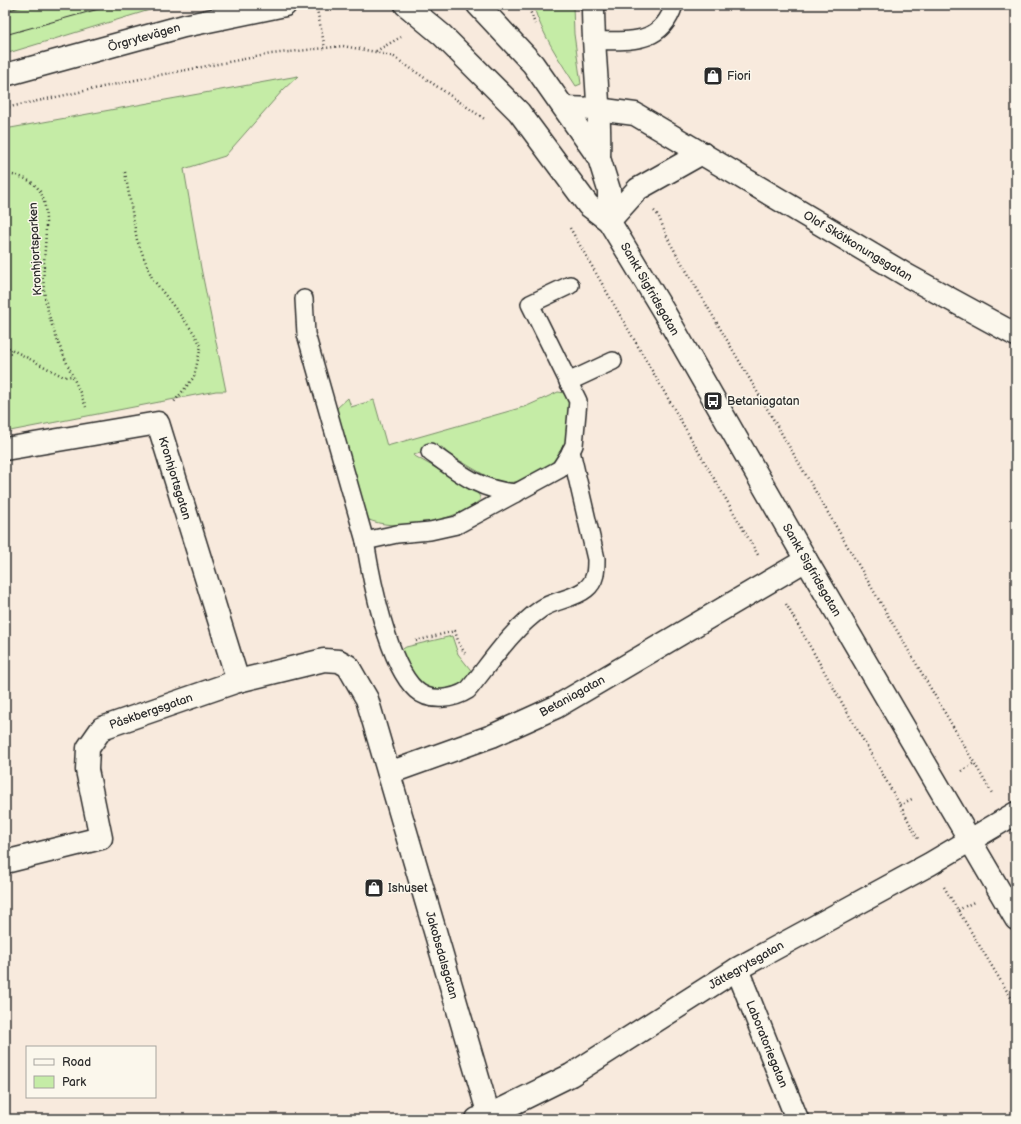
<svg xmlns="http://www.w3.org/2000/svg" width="1021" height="1124" viewBox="0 0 1021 1124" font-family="'Balsamiq Sans',sans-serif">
  <rect width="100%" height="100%" fill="#f8eadd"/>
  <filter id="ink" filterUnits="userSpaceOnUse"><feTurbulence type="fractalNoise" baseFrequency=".025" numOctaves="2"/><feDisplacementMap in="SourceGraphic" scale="8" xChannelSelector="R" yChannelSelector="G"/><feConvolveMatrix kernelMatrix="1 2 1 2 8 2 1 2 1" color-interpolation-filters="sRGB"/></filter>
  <g filter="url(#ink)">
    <g fill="#c5eca6" stroke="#788c68">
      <path d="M 5,5 L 166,5 L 5,54 Z"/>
      <path d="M 533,5 L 573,5 L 574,34 L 581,84 L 576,86 C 558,58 543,36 533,5 Z"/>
      <path d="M 298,76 L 283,90 L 225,156 L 184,169 L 201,268 L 226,391 L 216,391 L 5,432 L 5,129 Z"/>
      <path d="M 558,392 L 565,393 C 570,401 569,408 568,416 C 568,424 569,433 567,441 C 560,464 522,489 498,481 C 485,477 460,460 447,453 L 442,447 L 413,455 L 476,491 L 480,497 L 480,500 C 458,521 395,533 367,519 L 335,413 L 337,408 L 348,398 L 351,407 L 374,400 L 387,446 L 527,406 Z"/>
      <path d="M 452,636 L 458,654 L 470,669 L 473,676 L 458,690 L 428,691 L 414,679 L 401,650 L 406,647 Z"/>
    </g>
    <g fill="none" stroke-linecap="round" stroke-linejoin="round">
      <g stroke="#2b2b2b" stroke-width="20">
        <g id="lane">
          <path d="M 593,41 C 629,40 661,46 674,5"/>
          <path d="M 304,299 L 306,334 L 365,541 C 371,578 388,665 416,690 C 430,703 454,699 468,690 C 491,662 512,629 541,609 C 554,600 574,599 586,589 C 596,581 596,570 596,559 L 571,451"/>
          <path d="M 568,382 L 613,361"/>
          <path d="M 430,452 C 459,473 481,491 517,493"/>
          <path d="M 365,541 L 397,534 L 430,531 L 457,525 L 560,469 L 569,455 L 574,445 L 578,401 L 530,304 L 570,285"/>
        </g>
      </g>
      <g stroke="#2b2b2b" stroke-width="25">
        <g id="street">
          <path d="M 565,108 L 597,109 L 635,114 L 908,276 L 1016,335"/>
          <path d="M 609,221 L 638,189 L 702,153"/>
          <path d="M 5,449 L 158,423 L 238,681"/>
          <path d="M 389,773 L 492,736 L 556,707 L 806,560"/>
          <path d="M 5,862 L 101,838 L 87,770 L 88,748 L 102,728 L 238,681 L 324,660 L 339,661 L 348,666 L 367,699 L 490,1119"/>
          <path d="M 737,969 L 797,1119"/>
          <path d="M 477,1119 L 488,1116 L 571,1075 L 737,969 L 930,864 L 1016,813"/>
        </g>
      </g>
      <g stroke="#2b2b2b" stroke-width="25">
        <g id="secondary">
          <path d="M 406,5 L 442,35 L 519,112 L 588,205 L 609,221 L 664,312 L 806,560 L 1016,919"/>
          <path d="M 478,5 L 533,64 L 599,158 L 609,190 L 609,221"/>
          <path d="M 593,5 C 593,56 601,107 599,158"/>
          <path d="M 5,75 L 184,26 L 285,5"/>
        </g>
      </g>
      <g stroke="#2b2b2b" stroke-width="2.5" stroke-dasharray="1 3" stroke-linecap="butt">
        <path d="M 316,5 L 325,48"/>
        <path d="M 528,5 L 535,24"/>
        <path d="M 376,51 L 401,37"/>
        <path d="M 5,108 L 154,76 L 271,54 L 343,46 L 376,52 L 394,57 L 486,120"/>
        <path d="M 125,172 L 137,240 L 152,278 L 194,333 L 201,346 L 194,377 L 174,402"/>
        <path d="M 5,174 C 19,175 34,180 41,193 C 52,215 41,264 44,290 C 49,332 71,369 86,407"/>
        <path d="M 654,211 L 658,215 L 669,241 L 993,795"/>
        <path d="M 570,228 L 758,555"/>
        <path d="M 5,346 L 64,377 L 72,376"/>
        <path d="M 786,604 L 900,805 L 918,839"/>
        <path d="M 416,641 L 455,631 L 459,644 L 465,653"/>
        <path d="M 962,771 L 974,763"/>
        <path d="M 900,805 L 914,798"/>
        <path d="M 944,887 L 1016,1006"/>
        <path d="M 958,910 L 974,902"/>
      </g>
      <use href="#lane" stroke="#fbf7ec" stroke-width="17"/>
      <use href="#street" stroke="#fbf7ec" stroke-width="22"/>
      <use href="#secondary" stroke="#fbf7ec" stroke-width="22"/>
      <g stroke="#2b2b2b" stroke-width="1">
        <path d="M 5,11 L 28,5"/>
        <path d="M 5,35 L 113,5"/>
      </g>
    </g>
  </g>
  <defs>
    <g id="shop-square" transform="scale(1)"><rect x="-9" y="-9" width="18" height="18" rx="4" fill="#2b2b2b" stroke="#fbf7ec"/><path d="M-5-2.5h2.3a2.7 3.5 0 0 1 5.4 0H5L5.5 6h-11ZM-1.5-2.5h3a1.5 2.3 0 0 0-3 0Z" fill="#fff"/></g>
    <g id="bus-square" transform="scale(1)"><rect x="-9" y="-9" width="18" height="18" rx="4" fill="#2b2b2b" stroke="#fbf7ec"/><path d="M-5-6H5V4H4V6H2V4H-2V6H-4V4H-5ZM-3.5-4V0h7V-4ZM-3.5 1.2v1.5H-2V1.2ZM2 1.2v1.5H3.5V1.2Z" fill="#fff"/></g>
  </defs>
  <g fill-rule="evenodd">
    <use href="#shop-square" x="713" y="76"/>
    <use href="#bus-square" x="713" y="401"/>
    <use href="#shop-square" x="374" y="888"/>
  </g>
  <g text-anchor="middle" stroke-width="3" stroke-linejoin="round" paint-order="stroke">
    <g font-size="12" fill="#2b2b2b" stroke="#fbf7ec">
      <text transform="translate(144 37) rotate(-16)" y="4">Örgrytevägen</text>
      <text transform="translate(858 246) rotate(31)" y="4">Olof Skötkonungsgatan</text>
      <text transform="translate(35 249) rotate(-93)" y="4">Kronhjortsparken</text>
      <text transform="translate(650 289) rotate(60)" y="4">Sankt Sigfridsgatan</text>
      <text transform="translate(175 478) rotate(73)" y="4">Kronhjortsgatan</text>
      <text transform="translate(812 570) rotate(60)" y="4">Sankt Sigfridsgatan</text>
      <text transform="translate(572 696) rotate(-29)" y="4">Betaniagatan</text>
      <text transform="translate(151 711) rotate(-19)" y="4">Påskbergsgatan</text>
      <text transform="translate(442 955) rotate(74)" y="4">Jakobsdalsgatan</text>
      <text transform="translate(746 965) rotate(-30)" y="4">Jättegrytsgatan</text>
      <text transform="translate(767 1044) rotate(68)" y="4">Laboratoriegatan</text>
    </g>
    <g font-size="12" fill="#2b2b2b" stroke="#fbf7ec" text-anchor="start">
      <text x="727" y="80">Fiori</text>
      <text x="727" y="405">Betaniagatan</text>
      <text x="388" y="892">Ishuset</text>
    </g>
  </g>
  <rect width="1021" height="1124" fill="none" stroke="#fbf7ec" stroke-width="20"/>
  <rect x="10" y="10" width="1001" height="1104" fill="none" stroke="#2b2b2b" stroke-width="1.5" filter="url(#ink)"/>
  <rect x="26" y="1046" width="130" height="52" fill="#fbf7ec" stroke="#a8a59f"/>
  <rect x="34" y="1059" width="20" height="6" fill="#fbf7ec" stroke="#a8a59f"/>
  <text x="62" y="1066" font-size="12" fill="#2b2b2b">Road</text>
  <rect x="34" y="1076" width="20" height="12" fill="#c5eca6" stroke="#a8a59f"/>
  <text x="62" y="1086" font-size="12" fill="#2b2b2b">Park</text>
</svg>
